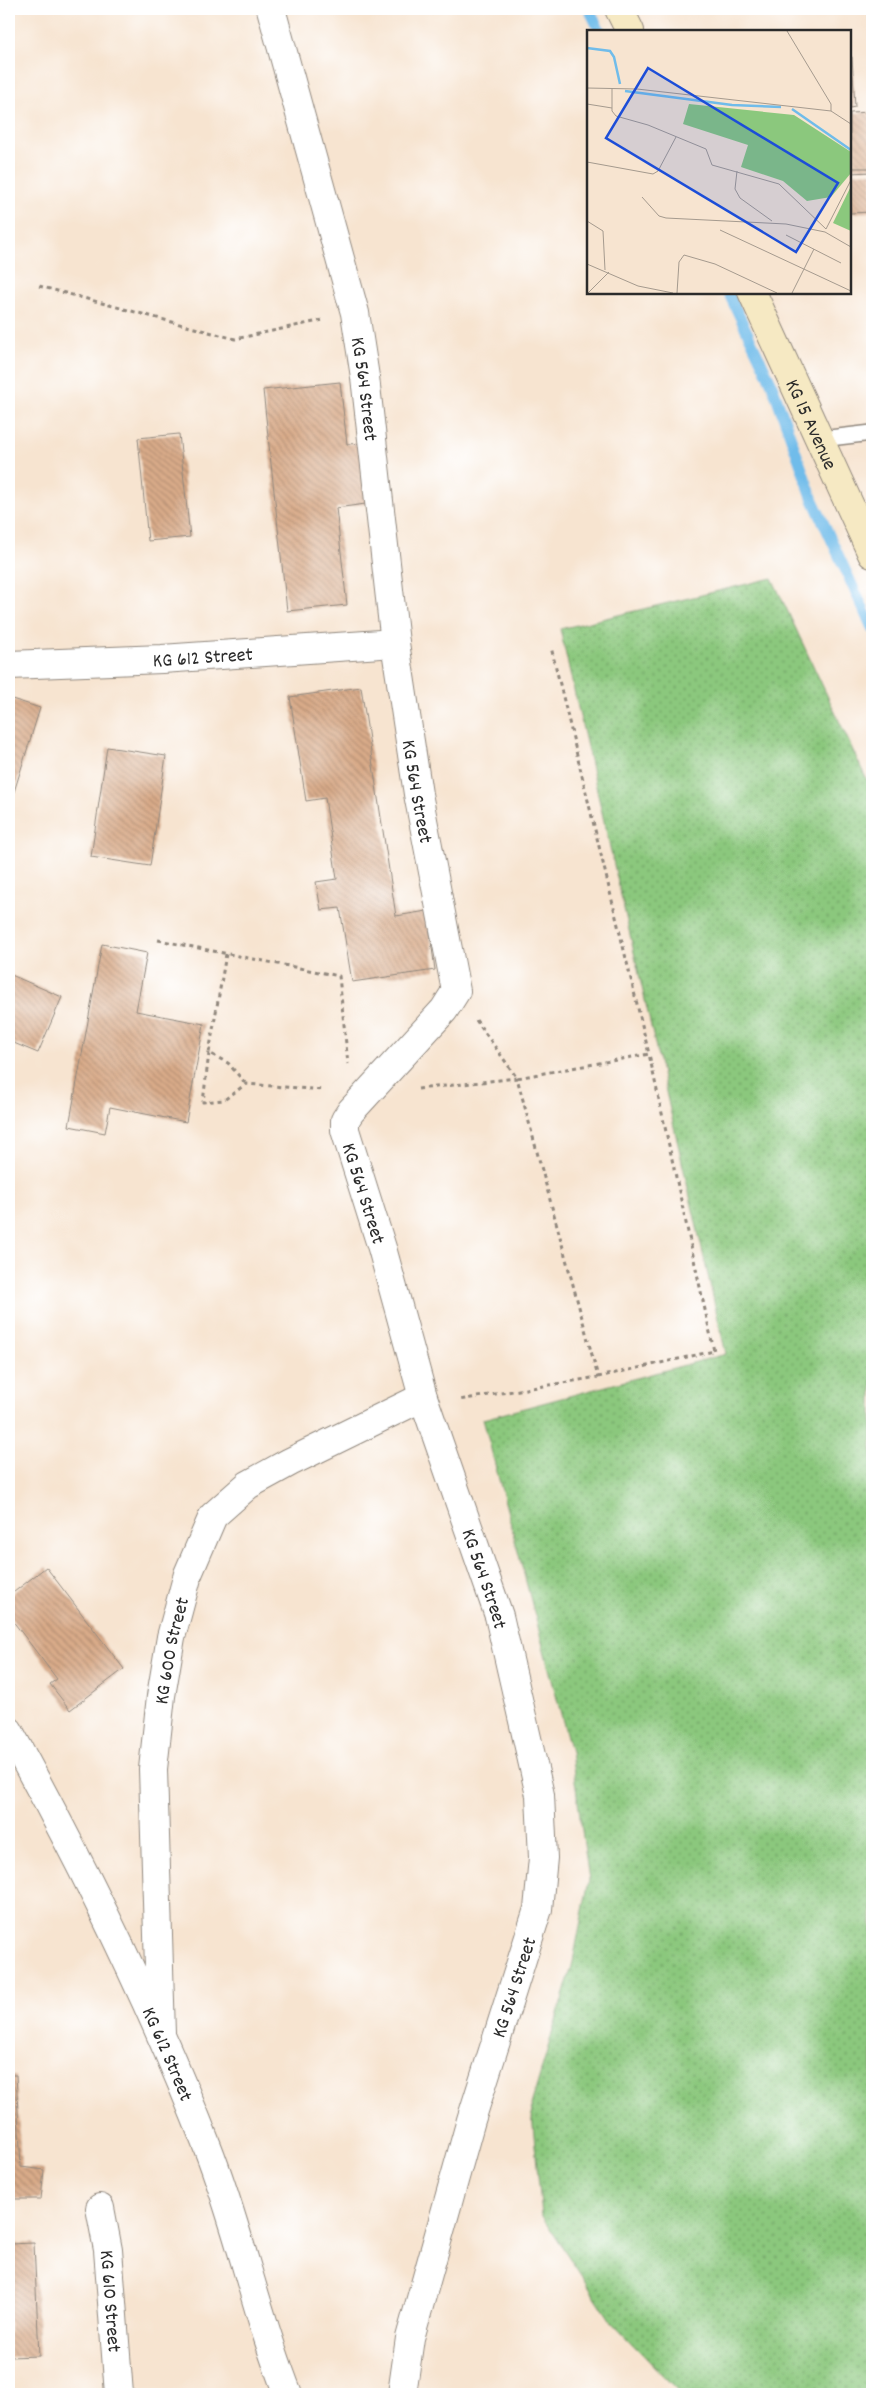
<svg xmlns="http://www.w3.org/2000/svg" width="881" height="2403" viewBox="0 0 881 2403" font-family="Dekko,sans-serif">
  <defs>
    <pattern id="grass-dots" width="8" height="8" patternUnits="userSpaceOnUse" patternTransform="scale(1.25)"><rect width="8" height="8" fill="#8bc87d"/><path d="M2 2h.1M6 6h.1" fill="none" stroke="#72a367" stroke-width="1.8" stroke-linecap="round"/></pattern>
    <pattern id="building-back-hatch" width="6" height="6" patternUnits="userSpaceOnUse" patternTransform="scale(1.25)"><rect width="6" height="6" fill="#d9ab89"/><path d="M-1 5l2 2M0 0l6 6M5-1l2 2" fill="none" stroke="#b08b70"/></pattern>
  </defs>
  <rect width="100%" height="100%" fill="#fff"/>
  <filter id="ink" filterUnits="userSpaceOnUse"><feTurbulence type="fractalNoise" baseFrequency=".02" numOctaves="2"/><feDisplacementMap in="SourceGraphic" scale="10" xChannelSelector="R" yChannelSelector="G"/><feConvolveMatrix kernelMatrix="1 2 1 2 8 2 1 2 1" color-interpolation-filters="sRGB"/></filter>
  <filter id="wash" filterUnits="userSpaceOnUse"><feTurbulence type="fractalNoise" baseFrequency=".0096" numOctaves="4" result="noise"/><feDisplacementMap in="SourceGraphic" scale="20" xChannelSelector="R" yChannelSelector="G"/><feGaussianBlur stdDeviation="1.12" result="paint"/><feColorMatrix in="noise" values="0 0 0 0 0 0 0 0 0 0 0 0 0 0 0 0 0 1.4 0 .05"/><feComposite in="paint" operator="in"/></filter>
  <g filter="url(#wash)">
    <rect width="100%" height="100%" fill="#f7e4d0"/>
    <path fill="url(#grass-dots)" stroke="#5b7a54" d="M 772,578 L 872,791 L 872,2394 L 681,2394 L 613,2324 L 542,2216 L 531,2105 L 572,1966 L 589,1880 L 571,1752 L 483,1419 L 726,1354 L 560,629 Z"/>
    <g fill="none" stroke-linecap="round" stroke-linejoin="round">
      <g stroke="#70bcea" stroke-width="11">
        <path d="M 589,9 L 600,31"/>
        <path d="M 728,292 L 771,382 L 813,500 L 872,628"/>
      </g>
    </g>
    <g id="blocks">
      <g fill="url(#building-back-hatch)">
        <path d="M 850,57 L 852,57 L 855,107 L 850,108 Z"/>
        <path d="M 872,112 L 872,168 L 850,168 L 850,113 Z"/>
        <path d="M 872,172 L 872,212 L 850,213 L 850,173 Z"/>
        <path d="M 340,382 L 347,444 L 366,443 L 373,503 L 336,508 L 347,605 L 287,611 L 263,390 Z"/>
        <path d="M 179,434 L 190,537 L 148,541 L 138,438 Z"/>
        <path d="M 361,687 L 396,916 L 427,911 L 435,970 L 352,982 L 340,908 L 321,910 L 316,882 L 337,879 L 325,798 L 306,801 L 290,697 Z"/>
        <path d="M 9,698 L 40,708 L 9,808 Z"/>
        <path d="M 107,747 L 166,756 L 150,866 L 91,857 Z"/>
        <path d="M 102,944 L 147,953 L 136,1011 L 204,1024 L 186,1122 L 110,1107 L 105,1133 L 69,1126 Z"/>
        <path d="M 9,974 L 62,997 L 38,1053 L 9,1041 Z"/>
        <path d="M 46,1567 L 124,1669 L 70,1710 L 50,1684 L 57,1679 L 9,1616 L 9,1596 Z"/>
        <path d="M 9,2075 L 16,2075 L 21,2167 L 44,2170 L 41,2199 L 9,2199 Z"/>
        <path d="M 34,2243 L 39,2356 L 9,2357 L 9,2244 Z"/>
        <path d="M 11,2390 L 36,2392 L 36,2394 L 9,2394 Z"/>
      </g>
    </g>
  </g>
  <g filter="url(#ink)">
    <use href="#blocks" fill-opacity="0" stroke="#91887e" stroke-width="1"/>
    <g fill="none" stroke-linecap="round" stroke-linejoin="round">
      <g stroke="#91887e" stroke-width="18">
        <path id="service" d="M 821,439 L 872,433"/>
      </g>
      <g stroke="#91887e" stroke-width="30">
        <g id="minor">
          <path id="s1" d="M 271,9 L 355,313 L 365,377 L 395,643 L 418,794 L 456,991 L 444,1010 L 351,1111 L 345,1120 L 345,1130 L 382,1248 L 423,1397 L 499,1616 L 540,1795 L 543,1858 L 538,1909 L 471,2120 L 410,2338 L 402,2394"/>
          <path id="s2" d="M 9,665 L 162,659 L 395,643"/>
          <path id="s3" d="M 9,1731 C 83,1865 151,2003 207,2146 C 239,2227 256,2314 288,2394"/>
          <path id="s4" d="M 161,2034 L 153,1769 L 161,1696 L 171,1637 L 188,1574 L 213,1516 L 248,1485 L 290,1462 L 423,1397"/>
          <path id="s5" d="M 100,2208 L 108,2250 L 119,2394"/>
        </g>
      </g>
      <g stroke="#91887e" stroke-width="30">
        <g id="secondary">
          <path d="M 619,9 L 630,31"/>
          <path id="s6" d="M 752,292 L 872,554"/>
        </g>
      </g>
      <g stroke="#91887e" stroke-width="3" stroke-dasharray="4 4" stroke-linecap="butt">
        <path d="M 39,286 L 235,339 L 323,320"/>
        <path d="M 158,940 L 339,976 L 348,1064"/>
        <path d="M 226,954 L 209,1053 L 228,1063 L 246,1084"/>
        <path d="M 476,1020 L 517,1078 L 649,1054 L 551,647"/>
        <path d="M 209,1053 L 203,1102 L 224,1100 L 246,1084 L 324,1090"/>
        <path d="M 418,1089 L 517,1078 L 598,1377 L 459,1400"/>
        <path d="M 598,1377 L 714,1351 L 649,1054"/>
      </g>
      <use href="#service" stroke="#fff" stroke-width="15"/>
      <use href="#minor" stroke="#fff" stroke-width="28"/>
      <use href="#secondary" stroke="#f6e9c3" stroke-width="28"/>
    </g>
  </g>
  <g text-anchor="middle" stroke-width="4" stroke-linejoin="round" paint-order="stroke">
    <g font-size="20" fill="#2b2b2b" stroke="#fff">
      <text dy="7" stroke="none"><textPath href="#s1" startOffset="392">KG 564 Street</textPath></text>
      <text dy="7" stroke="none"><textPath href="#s6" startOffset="145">KG 15 Avenue</textPath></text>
      <text dy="7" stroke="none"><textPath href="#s2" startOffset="194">KG 612 Street</textPath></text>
      <text dy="7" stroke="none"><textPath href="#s1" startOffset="798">KG 564 Street</textPath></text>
      <text dy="7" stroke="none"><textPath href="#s1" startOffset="1248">KG 564 Street</textPath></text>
      <text dy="7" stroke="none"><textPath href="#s1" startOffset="1652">KG 564 Street</textPath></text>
      <text dy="7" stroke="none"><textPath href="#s4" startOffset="385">KG 600 Street</textPath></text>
      <text transform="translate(513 1987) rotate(-72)" y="7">KG 564 Street</text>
      <text dy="7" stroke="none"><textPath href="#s3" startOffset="360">KG 612 Street</textPath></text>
      <text dy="7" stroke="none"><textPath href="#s5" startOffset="94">KG 610 Street</textPath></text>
    </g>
  </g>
  <g transform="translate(587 30)">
    <rect width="264" height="264" fill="#f7e4d0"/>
    <path d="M 102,74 L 207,85 L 264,122 L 264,143 L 244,167 L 220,171 L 196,151 L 154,137 L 161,115 L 96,94 ZM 264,156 L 264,201 L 246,193 Z" fill="#8bc87d"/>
    <path fill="none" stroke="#70bcea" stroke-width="2.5" d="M 0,18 L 23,21 L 27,27 L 33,54M 38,61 L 145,75 L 194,77M 205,79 L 264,120"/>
    <path fill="none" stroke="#a59a8e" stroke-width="1" d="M 200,1 L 244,74 L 244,81M 0,58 L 50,59 L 244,81 L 264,94M 25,59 L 25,81 L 29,86 L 61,95 L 119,119 L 125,135 L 192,154 L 239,199M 0,74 L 25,78M 0,132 L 66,144 L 71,141 L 89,107M 150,141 L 148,159 L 153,168 L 185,191M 55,167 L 72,186 L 79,188 L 199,194 L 238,202 L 264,217M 0,191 L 16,201 L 18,240M 239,199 L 264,150M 133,200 L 264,261M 199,205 L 254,233M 0,234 L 51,256 L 86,263M 1,263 L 22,242M 90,263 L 92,232 L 97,225 L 128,234 L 190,263M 205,263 L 227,219"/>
    <path fill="#1d4ed8" fill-opacity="0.15" stroke="#1d4ed8" stroke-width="2.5" d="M 61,38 L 251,153 L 209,222 L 19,108 Z"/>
    <rect width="264" height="264" fill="none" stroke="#2b2b2b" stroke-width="2.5"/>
  </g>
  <rect width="881" height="2403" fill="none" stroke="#fff" stroke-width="30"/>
</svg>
